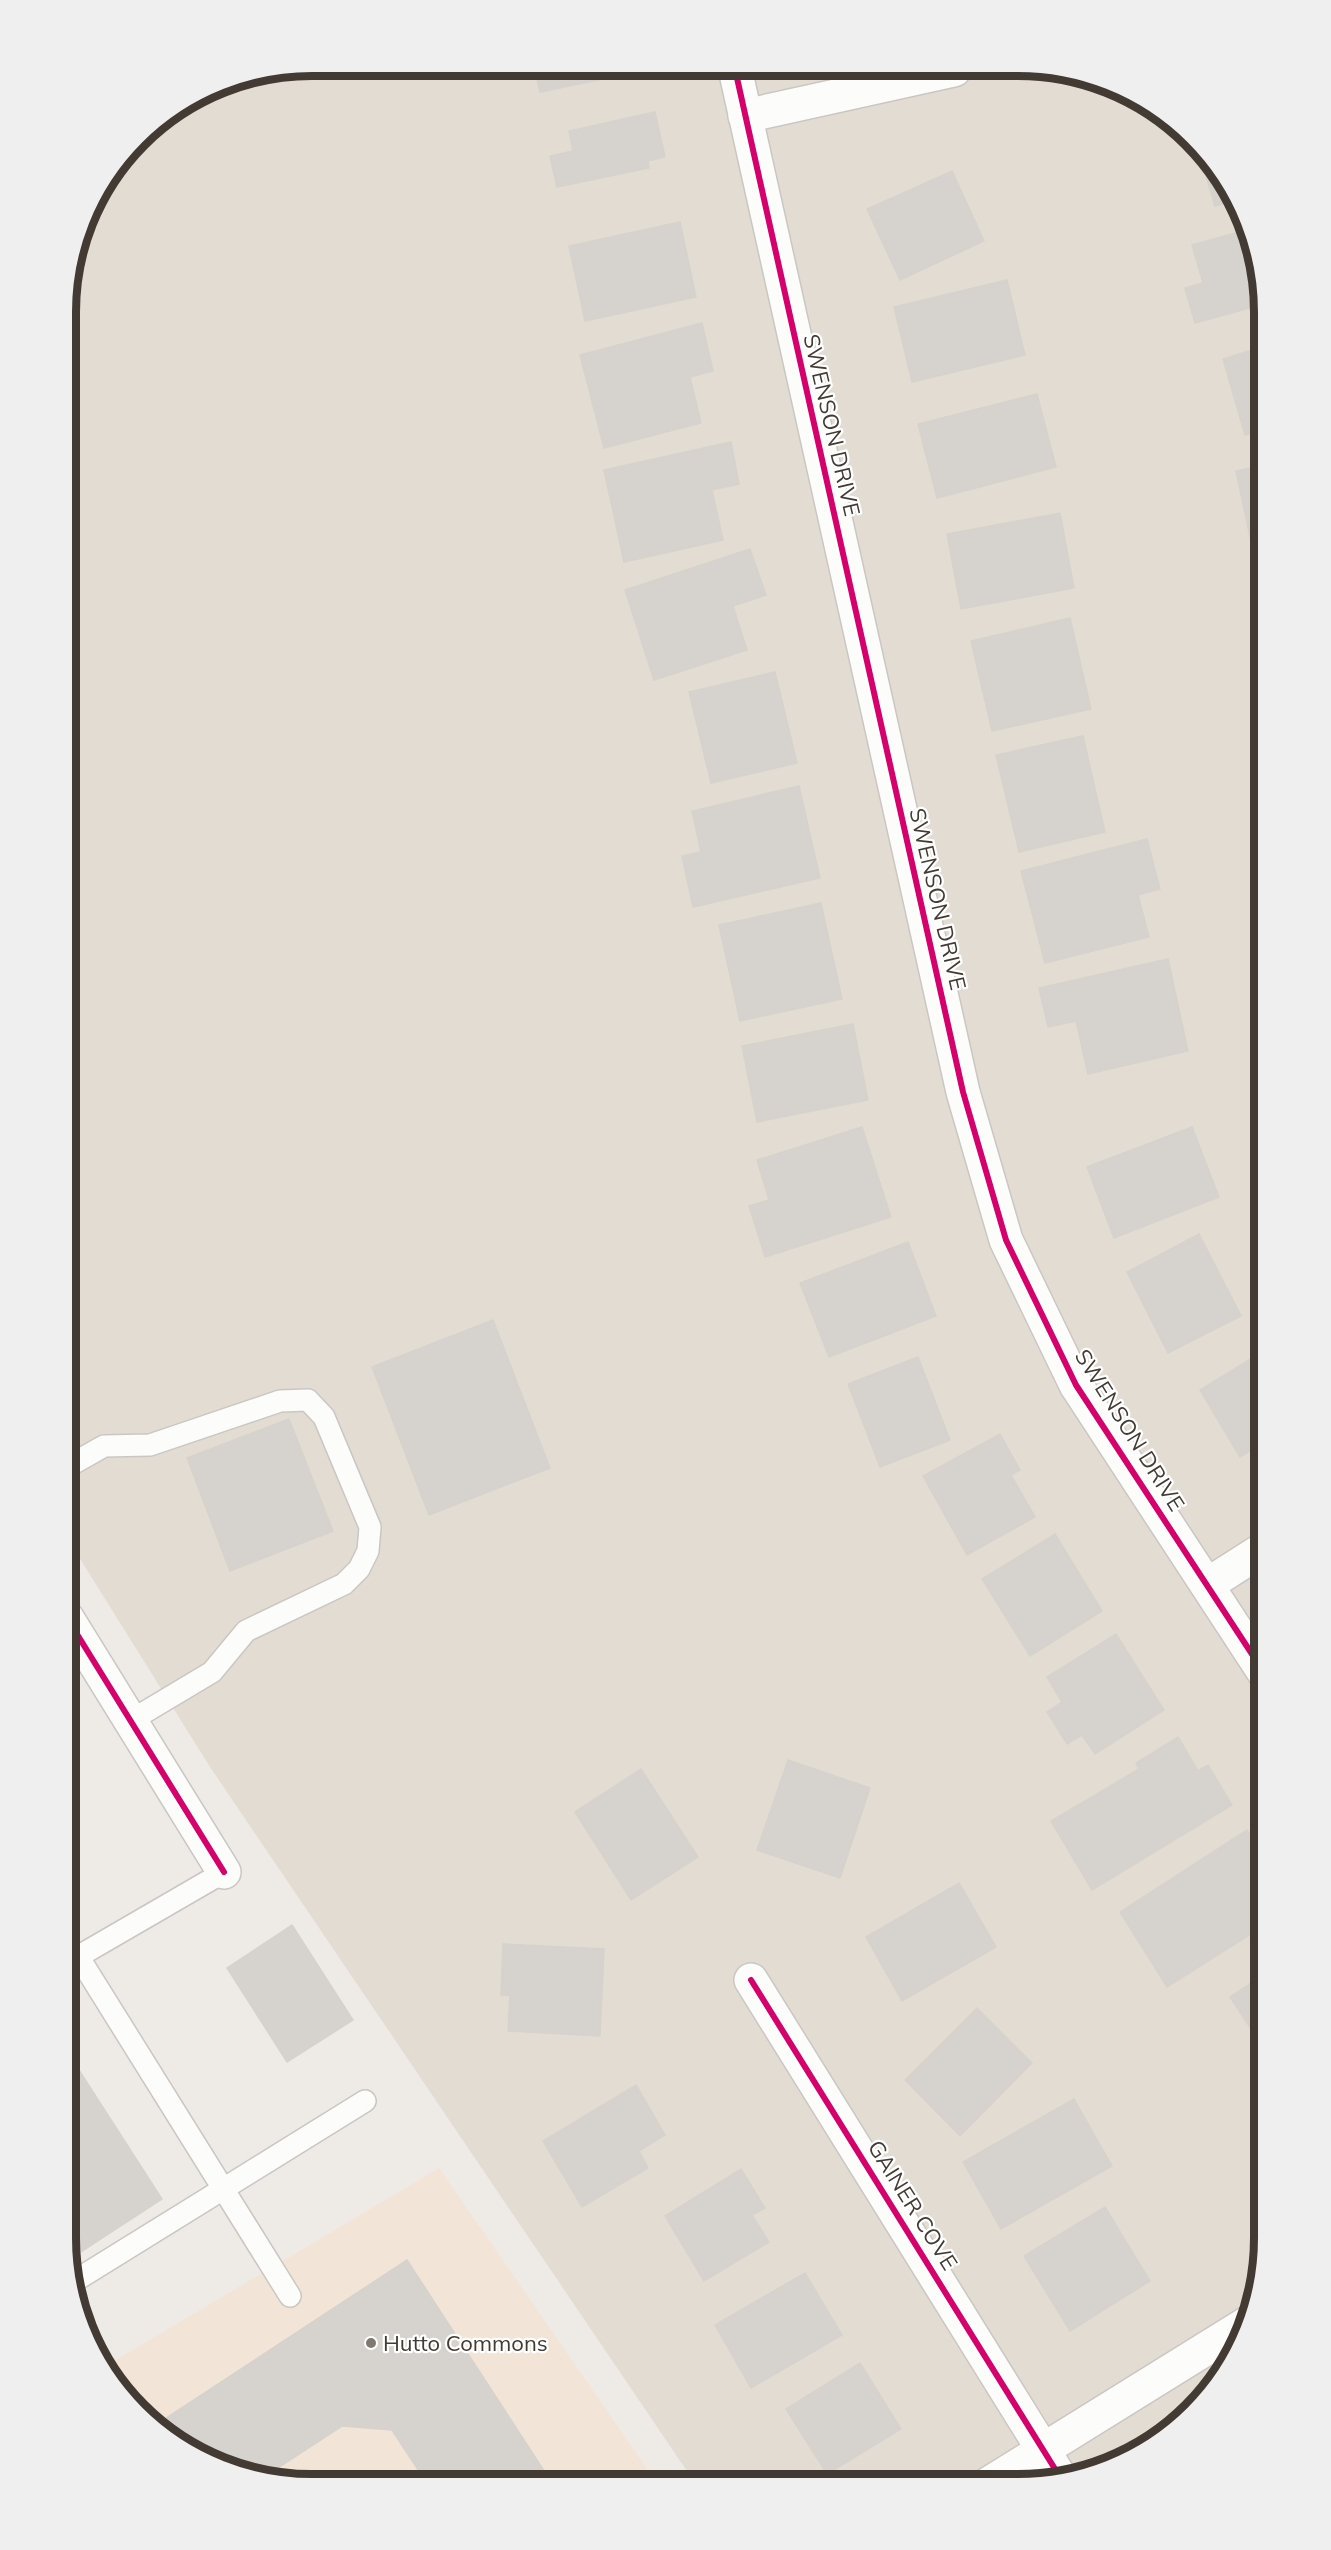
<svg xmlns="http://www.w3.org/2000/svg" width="1331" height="2550" viewBox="0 0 1331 2550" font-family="Mulish,sans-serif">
  <rect width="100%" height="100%" fill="#eeebe6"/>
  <path fill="#e3dcd3" d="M 312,66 L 1067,71 L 1127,91 L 1181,127 L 1223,175 L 1252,233 L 1265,312 L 1264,2254 L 1246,2332 L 1214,2388 L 1156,2442 L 1098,2471 L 1019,2484 L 695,2483 L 210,1767 L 67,1538 L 68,280 L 92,203 L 150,127 L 218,85 Z"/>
  <path fill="#f2e5d8" d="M 439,2168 L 657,2483 L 280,2482 L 204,2459 L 150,2423 L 108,2375 L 104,2367 Z"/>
  <g fill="#d6d2cd" stroke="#d6d2cc" stroke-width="1.5">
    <path d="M 534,67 L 645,68 L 646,70 L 540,92 Z"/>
    <path d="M 655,112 L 665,157 L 648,161 L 649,168 L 557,187 L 550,156 L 573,151 L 569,131 Z"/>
    <path d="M 1197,145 L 1223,175 L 1236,200 L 1215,206 Z"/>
    <path d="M 952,171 L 984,241 L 900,280 L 867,209 Z"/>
    <path d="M 680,222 L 696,297 L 585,321 L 569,246 Z"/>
    <path d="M 1250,229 L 1264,304 L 1195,323 L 1185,288 L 1203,283 L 1192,245 Z"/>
    <path d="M 1007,280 L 1025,355 L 912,382 L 894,307 Z"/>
    <path d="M 702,323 L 713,371 L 690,377 L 701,423 L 604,448 L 580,355 Z"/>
    <path d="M 1265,346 L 1265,429 L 1245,435 L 1223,359 Z"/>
    <path d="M 1037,394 L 1056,467 L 937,498 L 918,424 Z"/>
    <path d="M 731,442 L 739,484 L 712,490 L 723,540 L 624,562 L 604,470 Z"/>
    <path d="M 1265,465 L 1265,543 L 1252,546 L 1236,471 Z"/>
    <path d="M 1060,513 L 1074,588 L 961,609 L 947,534 Z"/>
    <path d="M 750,549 L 766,595 L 733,606 L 747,650 L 654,680 L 625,590 Z"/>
    <path d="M 1070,618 L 1091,709 L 992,731 L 971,641 Z"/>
    <path d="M 775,672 L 797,763 L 711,783 L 689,692 Z"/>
    <path d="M 1083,736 L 1105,832 L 1019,852 L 996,755 Z"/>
    <path d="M 799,786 L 820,878 L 693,907 L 682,856 L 701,852 L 692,811 Z"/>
    <path d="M 1147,839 L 1160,889 L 1138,895 L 1149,937 L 1045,963 L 1021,871 Z"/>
    <path d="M 821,903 L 842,999 L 740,1021 L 719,925 Z"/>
    <path d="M 1168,959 L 1188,1051 L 1088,1074 L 1076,1021 L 1048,1027 L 1039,988 Z"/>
    <path d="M 853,1024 L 868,1100 L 757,1122 L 742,1046 Z"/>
    <path d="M 862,1127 L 891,1217 L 765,1257 L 749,1206 L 769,1200 L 757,1160 Z"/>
    <path d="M 1192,1127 L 1219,1197 L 1114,1238 L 1087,1167 Z"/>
    <path d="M 1199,1234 L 1241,1316 L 1168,1353 L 1127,1272 Z"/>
    <path d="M 908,1242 L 936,1316 L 829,1357 L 800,1283 Z"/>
    <path d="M 493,1320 L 550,1468 L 429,1515 L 372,1367 Z"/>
    <path d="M 1265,1350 L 1265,1442 L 1240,1457 L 1200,1390 Z"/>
    <path d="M 918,1357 L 950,1440 L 880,1467 L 848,1384 Z"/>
    <path d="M 289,1419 L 333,1531 L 230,1571 L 187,1458 Z"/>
    <path d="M 1000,1434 L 1020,1470 L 1011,1475 L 1035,1517 L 967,1555 L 923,1476 Z"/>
    <path d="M 1055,1534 L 1102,1611 L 1030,1656 L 982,1579 Z"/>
    <path d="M 1116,1634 L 1164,1710 L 1095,1754 L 1082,1735 L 1067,1744 L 1047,1712 L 1062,1702 L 1047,1677 Z"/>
    <path d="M 1178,1737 L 1198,1771 L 1208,1765 L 1232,1805 L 1092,1890 L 1051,1821 L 1139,1769 L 1136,1763 Z"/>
    <path d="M 788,1760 L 870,1788 L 840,1878 L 757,1850 Z"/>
    <path d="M 641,1769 L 698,1857 L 631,1900 L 575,1812 Z"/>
    <path d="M 1247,1830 L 1265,1857 L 1265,1895 L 1256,1900 L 1265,1912 L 1265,1925 L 1167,1987 L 1120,1912 Z"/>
    <path d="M 959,1883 L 996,1947 L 902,2001 L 866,1937 Z"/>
    <path d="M 292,1925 L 353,2020 L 287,2062 L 227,1968 Z"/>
    <path d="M 503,1944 L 604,1949 L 600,2036 L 508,2031 L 510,1995 L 501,1995 Z"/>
    <path d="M 1265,1974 L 1265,2050 L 1230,1997 Z"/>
    <path d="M 977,2008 L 1032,2063 L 960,2136 L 905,2080 Z"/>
    <path d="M 66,2050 L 162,2199 L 70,2259 L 66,2238 Z"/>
    <path d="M 636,2085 L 665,2135 L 639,2151 L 648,2168 L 582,2207 L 543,2141 Z"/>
    <path d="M 1074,2099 L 1112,2166 L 1001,2229 L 963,2162 Z"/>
    <path d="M 741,2169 L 765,2208 L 752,2215 L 769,2242 L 704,2281 L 665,2216 Z"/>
    <path d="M 1105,2207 L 1150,2281 L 1070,2331 L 1024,2256 Z"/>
    <path d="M 407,2260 L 552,2483 L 426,2482 L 392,2430 L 342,2426 L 264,2477 L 204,2459 L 154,2426 Z"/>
    <path d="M 805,2273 L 842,2335 L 751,2388 L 715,2325 Z"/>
    <path d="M 860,2363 L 901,2429 L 827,2474 L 786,2409 Z"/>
  </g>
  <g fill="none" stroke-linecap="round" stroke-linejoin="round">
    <g stroke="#cac7c2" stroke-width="24">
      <g id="service">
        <path d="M 67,1467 L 104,1446 L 150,1445 L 280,1401 L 308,1400 L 324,1417 L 370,1527 L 368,1551 L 359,1569 L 344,1584 L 246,1631 L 212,1672 L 130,1721"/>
        <path d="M 78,1956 L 290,2296"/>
        <path d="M 67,1963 L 224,1872"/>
        <path d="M 73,2282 L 365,2101"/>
      </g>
    </g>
    <g stroke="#cac7c2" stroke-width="36">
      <g id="minor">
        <path d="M 735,69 L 963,1092 L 1006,1240 L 1076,1385 L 1265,1674"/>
        <path d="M 745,116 L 954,70"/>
        <path d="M 1207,1585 L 1265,1548"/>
        <path d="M 67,1618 L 224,1872"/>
        <path d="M 751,1980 L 1060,2477"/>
        <path d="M 988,2484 L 1249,2322"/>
      </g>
    </g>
    <use href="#service" stroke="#fcfcfb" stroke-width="21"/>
    <use href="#minor" stroke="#fcfcfb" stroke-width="33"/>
    <g stroke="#fff" stroke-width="10">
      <g id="cycleway">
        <path d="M 735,69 L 963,1092 L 1006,1240 L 1076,1385 L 1265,1674"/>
        <path d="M 67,1618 L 224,1872"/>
        <path d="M 751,1980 L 1060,2477"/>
      </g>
    </g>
    <use href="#cycleway" stroke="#d6006c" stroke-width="6"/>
  </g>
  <circle fill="#7f7972" stroke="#fff" stroke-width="2" cx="371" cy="2343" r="6"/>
  <g text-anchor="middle" stroke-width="4.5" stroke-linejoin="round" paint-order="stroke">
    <g font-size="22" fill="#433b33" stroke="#fff">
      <text transform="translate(832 425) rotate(77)" y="8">SWENSON DRIVE</text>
      <text transform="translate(938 899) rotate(77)" y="8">SWENSON DRIVE</text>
      <text transform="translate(1130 1430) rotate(58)" y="8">SWENSON DRIVE</text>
      <text transform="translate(913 2205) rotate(58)" y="8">GAINER COVE</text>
    </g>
    <g font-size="22" fill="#433b33" stroke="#fff" text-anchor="start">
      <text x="383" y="2351">Hutto Commons</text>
    </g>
  </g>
  <path d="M0 0H1331V2550H0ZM312 76H1018A236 236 0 0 1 1254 312V2238A236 236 0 0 1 1018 2474H312A236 236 0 0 1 76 2238V312A236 236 0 0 1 312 76Z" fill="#f0efef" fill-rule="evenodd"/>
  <path fill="none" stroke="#433b33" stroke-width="8" d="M312 76H1018A236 236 0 0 1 1254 312V2238A236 236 0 0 1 1018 2474H312A236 236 0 0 1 76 2238V312A236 236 0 0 1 312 76Z"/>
</svg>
